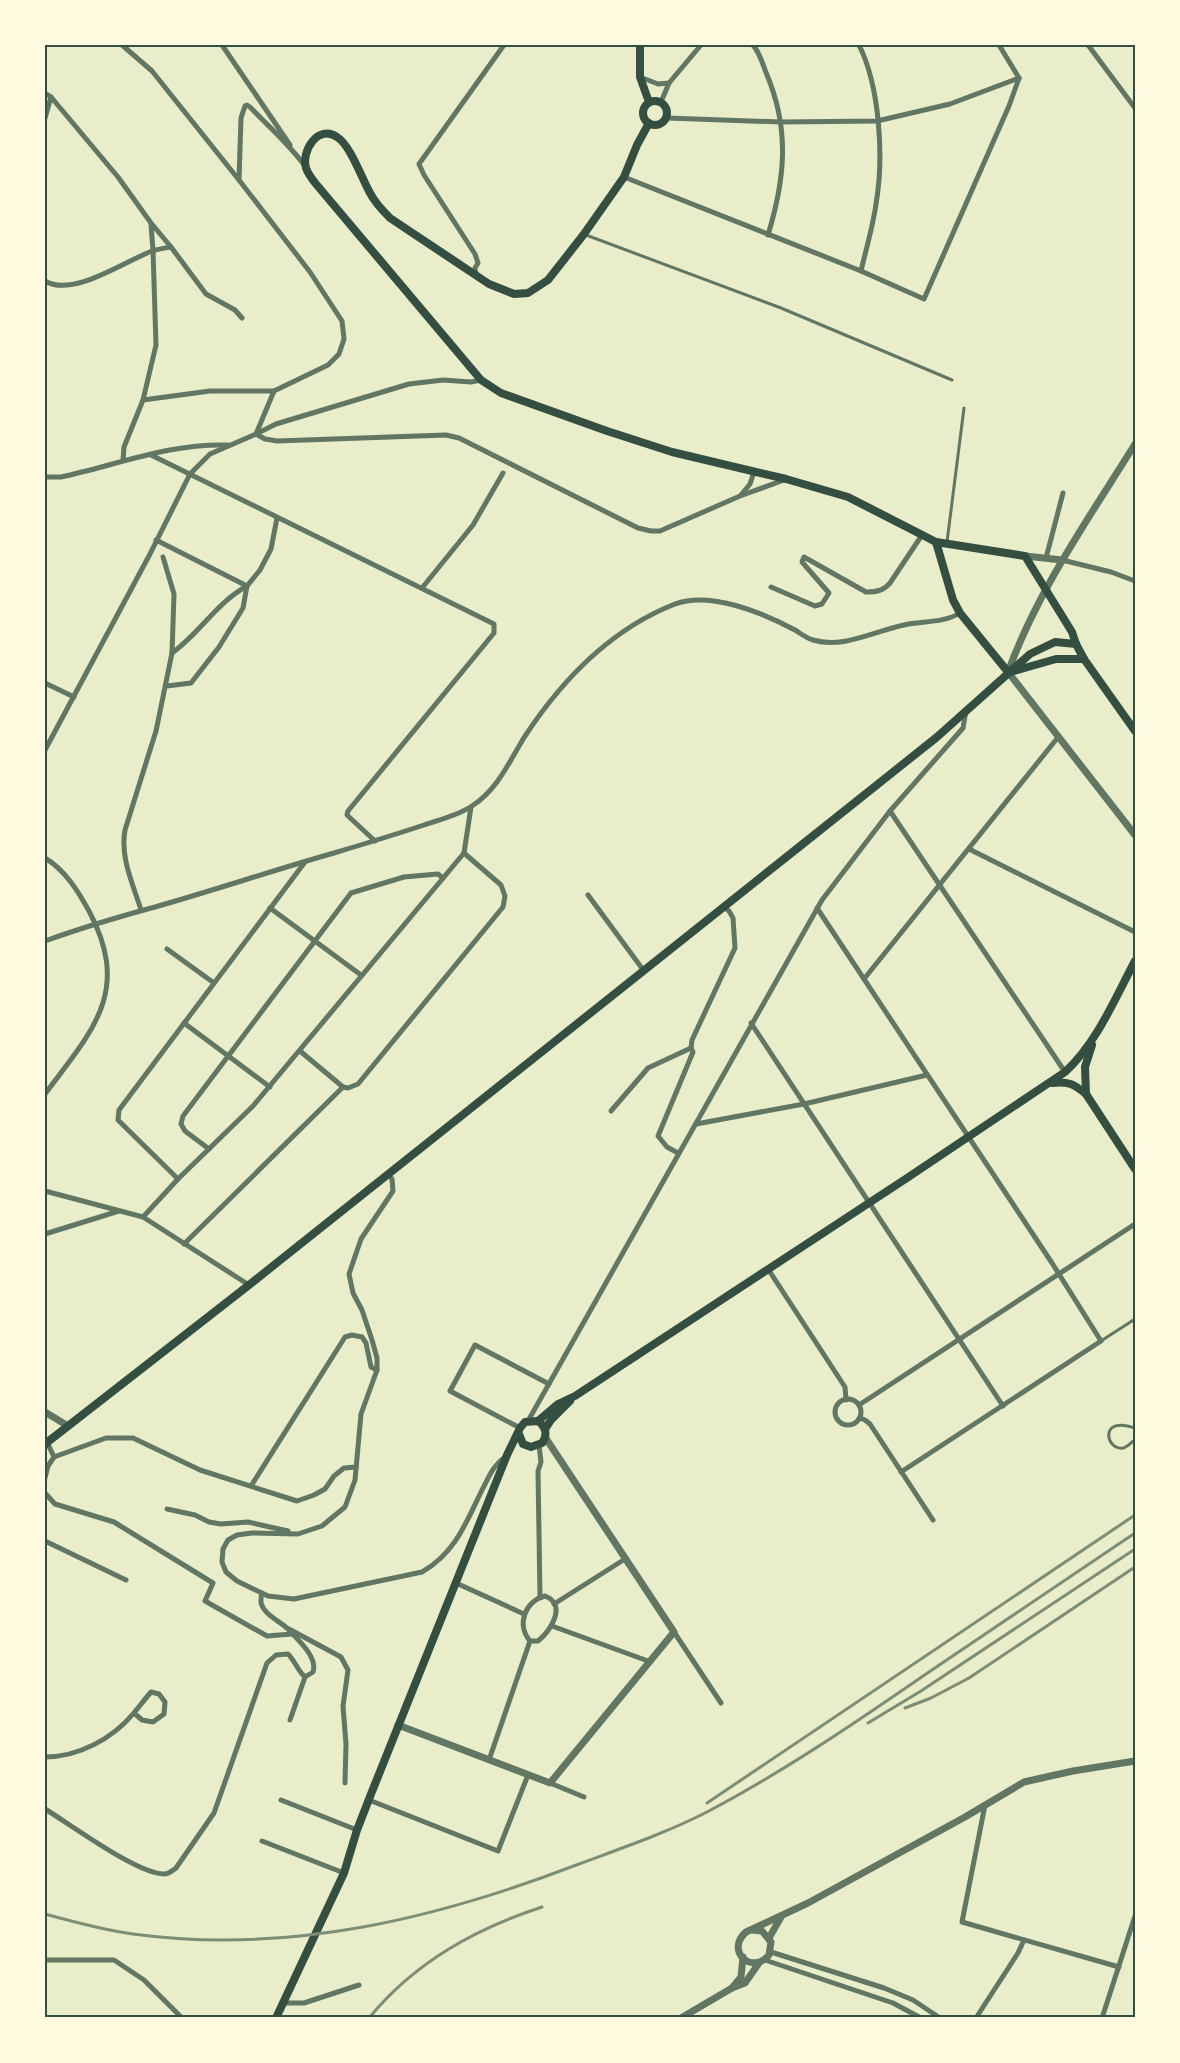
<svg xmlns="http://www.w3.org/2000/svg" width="1180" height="2063" viewBox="0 0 1180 2063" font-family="Quicksand,sans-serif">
  <rect width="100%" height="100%" fill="#e9edc9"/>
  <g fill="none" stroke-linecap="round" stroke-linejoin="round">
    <g stroke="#617663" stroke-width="3">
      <path d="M 586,235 L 781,308 L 952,380"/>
      <path d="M 947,542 L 964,408"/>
      <path d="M 1101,1341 L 1135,1319"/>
      <path d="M 1135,1428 C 1098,1415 1106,1451 1123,1448 C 1128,1447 1131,1442 1135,1440"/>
    </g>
    <g stroke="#617663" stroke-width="5">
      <path d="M 122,45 L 152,71 L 239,180"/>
      <path d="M 222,45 L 290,145"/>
      <path d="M 753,45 C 760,53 763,65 767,75 C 790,130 785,179 768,235"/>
      <path d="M 859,45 C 880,87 884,158 876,204 C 873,226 866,249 861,271"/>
      <path d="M 999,45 L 1019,78"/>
      <path d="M 1088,45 L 1135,108"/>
      <path d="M 640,77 L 658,84 L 669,83"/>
      <path d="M 45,93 L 51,97 L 118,177 L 151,223 L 171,247 L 206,294 L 235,310 L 242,318"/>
      <path d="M 661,102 L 669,83 L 701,45"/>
      <path d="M 45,118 L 51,97"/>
      <path d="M 667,118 L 781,122 L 877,121 L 950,104 L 1019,78"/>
      <path d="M 624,177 L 861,271 L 924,299 L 1009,106 L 1019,78"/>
      <path d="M 476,275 L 475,268 L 478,263 L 475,254 L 424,175 L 419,164 L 504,45"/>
      <path d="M 45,281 C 73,298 125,261 152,251 C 158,249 165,248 171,247"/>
      <path d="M 143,400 L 210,391 L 274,391 L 328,365 L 339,354 L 344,339 L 342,321 L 310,272 L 239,180 L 241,118 L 245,106 L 247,105 L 250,107 C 269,127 289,144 305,166"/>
      <path d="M 256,434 L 265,439 L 277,441 L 446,435 L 459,438 L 638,528 L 651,531 L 660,531 L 740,496 L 784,480"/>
      <path d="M 256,434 L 276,424 L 409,384 L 443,380 L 471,382 L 481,380"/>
      <path d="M 151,455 L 494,624 L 494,633 L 348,811 L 347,815 L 375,841"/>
      <path d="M 123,460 L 124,447 L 143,400 L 156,345 L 153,250 L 151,225"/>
      <path d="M 45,477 L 61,477 C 117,465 170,443 228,445"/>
      <path d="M 741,495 L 750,484 L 754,472"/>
      <path d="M 156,540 L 247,586"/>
      <path d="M 1046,558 L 1063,493"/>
      <path d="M 1062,560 L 1111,572 L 1135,581"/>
      <path d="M 771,587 L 815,606 L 822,604 L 829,593 L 802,562 L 804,557 L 866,592 C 876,592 883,591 890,583 L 922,535"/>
      <path d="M 422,588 L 473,525 L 503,473"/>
      <path d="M 172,653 C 200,633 216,603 247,586"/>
      <path d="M 45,683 L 74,697"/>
      <path d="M 167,686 L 191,683 L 219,647 L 243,608 L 247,586 L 260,570 L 271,549 L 277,518"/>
      <path d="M 45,750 L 150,554 L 190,474 L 210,454 L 256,434 L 274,391"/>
      <path d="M 890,811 L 1065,1072"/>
      <path d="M 969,849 L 1135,932"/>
      <path d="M 45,858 C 65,870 78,891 89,911 C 132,992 92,1031 45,1094"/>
      <path d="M 588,895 L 644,971"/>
      <path d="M 270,908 L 361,975"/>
      <path d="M 817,908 L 1052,1263 L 1101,1341 L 901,1472"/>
      <path d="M 141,910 C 133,884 120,858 125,830 L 156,731 L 172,653 L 174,594 L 163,557"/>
      <path d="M 45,941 C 81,928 118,917 155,907 C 215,890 274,870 334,853 C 364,844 394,835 424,825 C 439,820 459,815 472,806 C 498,789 509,762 525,736 C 562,680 611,629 675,604 C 711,591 763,613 795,630 C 800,633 806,638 813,640 C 843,649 875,631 904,625 C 922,621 944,623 960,613"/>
      <path d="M 167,949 L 214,983"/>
      <path d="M 864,979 L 1059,736"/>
      <path d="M 184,1023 L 270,1087"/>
      <path d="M 751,1023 L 1003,1406"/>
      <path d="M 300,1051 L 343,1087 L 348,1088 L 358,1084 L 503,907 L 505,896 L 501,885 L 464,853"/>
      <path d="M 611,1111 L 648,1068 L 691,1048"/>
      <path d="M 696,1124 L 804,1104 L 927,1075"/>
      <path d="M 209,1149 L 185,1131 L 181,1124 L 183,1116 L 351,893 L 404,877 L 438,874 L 443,878"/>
      <path d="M 678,1153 L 667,1147 L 658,1136 L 693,1052 L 691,1048 L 692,1040 L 735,948 L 733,918 L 729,911 L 724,907"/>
      <path d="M 388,1174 L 392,1179 L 393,1191 L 361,1239 L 349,1274 L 353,1293 L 362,1310 L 372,1340 L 377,1358 L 377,1370 L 361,1414 L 355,1480 L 345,1507 L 322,1526 L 298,1534 L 252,1533 L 237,1535 L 228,1540 L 223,1549 L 222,1562 L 226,1572 L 237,1581 L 268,1596 L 294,1599 L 422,1572 C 455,1553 466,1523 482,1490 C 490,1475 492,1467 506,1456"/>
      <path d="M 178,1179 L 118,1120 L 119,1110 L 305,862"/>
      <path d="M 45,1191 L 143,1217 L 249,1285"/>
      <path d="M 143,1217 L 178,1179 L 253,1106 L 464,853 L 471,807"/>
      <path d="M 45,1234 L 119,1211"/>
      <path d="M 184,1244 L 343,1087"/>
      <path d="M 768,1269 L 845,1387 L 846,1400"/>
      <circle cx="848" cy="1412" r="13"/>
      <path d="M 859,1405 L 1135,1224"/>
      <path d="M 860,1418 L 865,1420 L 870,1424 L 933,1520"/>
      <path d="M 528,1421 L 822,900 L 890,811 L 963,728 L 966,711"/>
      <path d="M 520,1428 L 450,1391 L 475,1345 L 549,1384"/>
      <path d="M 47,1442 L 54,1457"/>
      <path d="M 539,1445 L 541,1462 L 538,1471 L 540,1597"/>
      <path d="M 54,1457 L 106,1438 L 133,1438 L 200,1470 L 297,1501 L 314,1495 L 325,1489 L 334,1476 L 344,1468 L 356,1467"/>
      <path d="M 45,1478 L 48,1466 L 54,1457"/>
      <path d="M 251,1486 L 345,1337 L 352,1335 L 362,1337 L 366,1343 L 371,1367 L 377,1370"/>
      <path d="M 45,1493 L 55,1504 L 114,1522 L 213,1583 L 205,1601 L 267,1636 L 292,1634"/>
      <path d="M 167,1509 L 195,1515 L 209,1522 L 221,1524 L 248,1522 L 288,1531"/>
      <path d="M 45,1541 L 126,1580"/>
      <path d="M 456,1583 L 524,1614"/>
      <path d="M 545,1596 C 568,1605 550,1631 538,1641 L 530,1641 C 516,1625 525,1601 545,1596 Z"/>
      <path d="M 554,1604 L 625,1559"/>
      <path d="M 552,1626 L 648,1661"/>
      <path d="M 289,1629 L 341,1657 L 348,1670 L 343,1706 L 346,1744 L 345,1783"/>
      <path d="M 674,1632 L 721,1703"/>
      <path d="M 290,1720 L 305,1677"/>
      <path d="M 45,1757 C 78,1757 112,1739 133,1714 C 139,1707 145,1699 151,1692 L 159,1694 L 165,1702 L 164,1714 L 153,1722 L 142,1720 L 134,1713"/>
      <path d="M 489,1760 L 530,1641"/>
      <path d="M 550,1783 L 584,1797"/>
      <path d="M 281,1800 L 357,1830"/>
      <path d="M 369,1800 L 498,1851 L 528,1775"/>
      <path d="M 985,1805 L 962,1922 L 1119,1967"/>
      <path d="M 45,1809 C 70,1824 137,1874 164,1874 C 169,1874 172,1871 176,1868 L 214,1813 L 267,1663 L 276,1655 L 288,1654 C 295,1661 298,1671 305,1677 L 313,1672 C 318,1657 298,1640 288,1629 C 280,1621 264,1615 261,1603 C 261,1602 261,1594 262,1593"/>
      <path d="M 262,1841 L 344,1873"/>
      <path d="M 771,1952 L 884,1988 L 913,2000 L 940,2018"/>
      <path d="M 45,1960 L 114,1960 L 144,1980 L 182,2018"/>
      <path d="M 765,1960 L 893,2003 L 921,2018"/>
      <path d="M 284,2003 L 304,2003 L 359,1985"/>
      <path d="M 1103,2015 L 1135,1916"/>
      <path d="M 976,2018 L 1018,1953 L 1024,1940"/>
    </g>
    <g stroke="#617663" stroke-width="7">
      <path d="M 1135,444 C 1089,518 1038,590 1008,672 L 1135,835"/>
      <path d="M 1025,556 L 1062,560"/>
      <path d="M 45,1412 L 68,1426"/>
      <path d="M 398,1725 L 550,1783 L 674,1632 L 545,1437"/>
      <path d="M 752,1930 L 762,1931 L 771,1942 L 769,1955 C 751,1976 725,1950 746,1932 L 808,1903 L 965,1817 L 1024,1782 L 1073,1771 L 1135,1761"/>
      <path d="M 769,1938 L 781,1917"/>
      <path d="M 732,1988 L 741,1977 L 743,1957"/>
      <path d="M 681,2018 L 732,1988 L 745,1983 L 759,1963"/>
    </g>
    <g stroke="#344e41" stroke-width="8">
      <path d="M 640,45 L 640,77 L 649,102"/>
      <circle cx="655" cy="113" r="12"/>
      <path d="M 649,123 L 637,145 L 624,177 L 584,234 L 548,280 L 528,293 L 514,294 L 489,284 L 390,218 C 382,210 375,203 370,193 C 361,177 351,146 337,137 C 318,124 301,151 306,168 C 308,174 312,179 316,184 L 481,380 L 501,393 L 607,431 L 672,452 L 786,479 L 848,497 L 936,542 L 1025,556 L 1072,632 L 1076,644 L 1084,659 L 1135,731"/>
      <path d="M 936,542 L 953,600 L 960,613 L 1008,672"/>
      <path d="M 1010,672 L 1056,659 L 1084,659"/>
      <path d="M 1092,1045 L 1085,1067 L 1086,1094 L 1135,1169"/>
      <path d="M 1052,1083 C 1068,1081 1074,1084 1086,1094"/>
      <path d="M 538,1421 L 558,1404 L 575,1396 L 907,1178 L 1065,1072 C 1097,1043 1115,998 1135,961"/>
      <path d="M 545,1429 L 551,1420 L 570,1401"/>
      <path d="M 45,1444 L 249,1285 L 799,847 L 937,737 L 1030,654 L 1055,642 L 1076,644"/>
      <path d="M 276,2018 L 344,1873 L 357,1830 L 371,1794 L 507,1455 L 520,1428 L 525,1422 L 538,1421 C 546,1427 548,1435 542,1443 L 531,1447 L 523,1444 L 519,1434"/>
    </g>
    <g stroke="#7c8e77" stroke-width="3">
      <path d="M 905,1708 L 931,1698 L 969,1678 L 1135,1567"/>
      <path d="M 868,1723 L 921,1691 L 1135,1549"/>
      <path d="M 707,1803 L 1135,1515"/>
      <path d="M 45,1914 C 74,1922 103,1930 133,1934 C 287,1955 436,1919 579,1864 C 622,1848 666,1833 707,1812 C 783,1772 855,1723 926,1674 C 996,1627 1066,1580 1135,1533"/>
      <path d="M 369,2018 C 415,1962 475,1929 542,1907"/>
    </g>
  </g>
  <rect width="1180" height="2063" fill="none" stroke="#fefae0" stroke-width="93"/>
  <rect x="46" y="46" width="1088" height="1970" fill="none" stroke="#344e41" stroke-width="2"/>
</svg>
